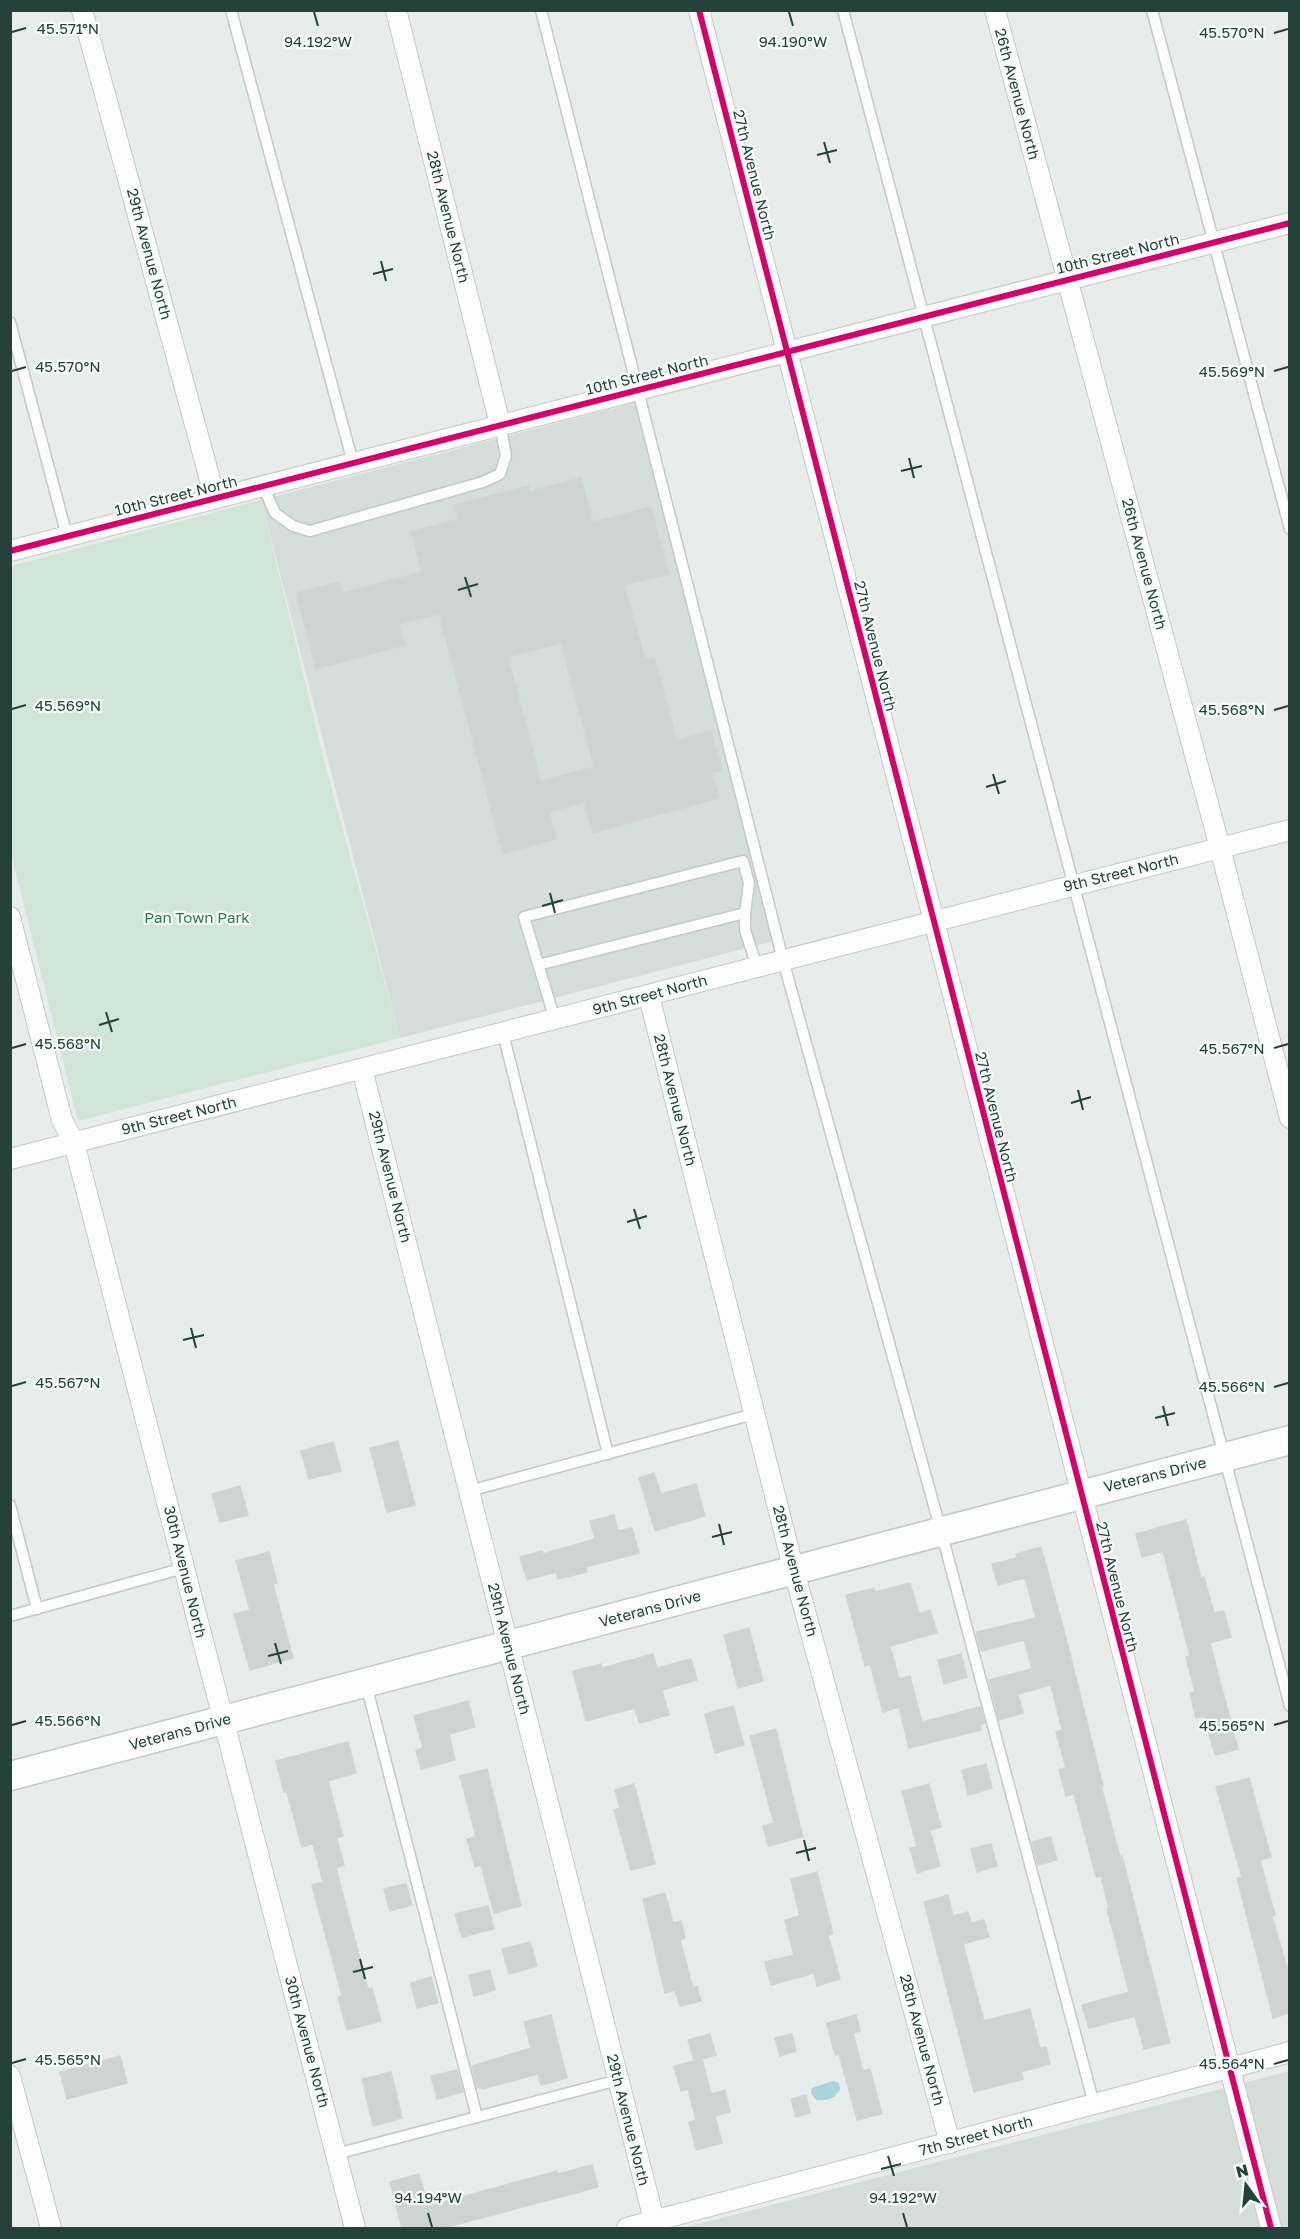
<svg xmlns="http://www.w3.org/2000/svg" width="1300" height="2239" viewBox="0 0 1300 2239" font-family="'Golos Text',sans-serif">
  <rect width="100%" height="100%" fill="#e8edeb"/>
  <g fill="#d6dedb">
    <path d="M 638,402 L 777,940 L 400,1038 L 261,500 Z"/>
    <path d="M 1289,2071 L 1289,2228 L 683,2228 L 1143,2109 Z"/>
  </g>
  <path fill="#d1e6d8" d="M 261,500 L 326,768 L 400,1038 L 78,1121 L 11,853 L 11,566 Z"/>
  <path fill="#a9d4db" d="M 833,2081 L 839,2083 L 840,2089 C 835,2099 827,2101 816,2100 L 811,2093 L 812,2088 Z"/>
  <g fill="#cfd4d2" stroke="#d1d6d4" stroke-width="1.5" fill-rule="evenodd">
    <path d="M 581,478 L 593,522 L 651,507 L 669,574 L 624,585 L 645,659 L 654,657 L 677,740 L 711,731 L 722,770 L 712,773 L 719,798 L 593,833 L 584,802 L 549,812 L 556,839 L 503,854 L 439,614 L 399,624 L 405,645 L 316,669 L 296,593 L 339,582 L 342,593 L 422,572 L 411,532 L 458,519 L 454,505 L 529,486 L 530,491 ZM 561,643 L 594,767 L 541,781 L 508,657 Z"/>
    <path d="M 398,1441 L 415,1505 L 387,1512 L 370,1448 Z"/>
    <path d="M 333,1442 L 341,1471 L 309,1479 L 301,1451 Z"/>
    <path d="M 654,1473 L 661,1494 L 696,1484 L 705,1516 L 655,1531 L 639,1478 Z"/>
    <path d="M 240,1486 L 248,1515 L 220,1522 L 212,1494 Z"/>
    <path d="M 614,1515 L 618,1531 L 632,1528 L 639,1553 L 586,1567 L 587,1572 L 558,1579 L 556,1572 L 527,1580 L 520,1557 L 542,1551 L 543,1554 L 595,1539 L 590,1521 Z"/>
    <path d="M 1186,1520 L 1201,1578 L 1204,1577 L 1214,1613 L 1224,1611 L 1231,1637 L 1210,1643 L 1238,1749 L 1215,1755 L 1204,1716 L 1196,1718 L 1190,1693 L 1195,1692 L 1186,1657 L 1190,1656 L 1163,1551 L 1142,1557 L 1136,1534 Z"/>
    <path d="M 1041,1547 L 1066,1638 L 1103,1786 L 1101,1786 L 1120,1857 L 1122,1856 L 1170,2043 L 1144,2049 L 1135,2016 L 1089,2028 L 1082,2005 L 1129,1992 L 1107,1909 L 1109,1909 L 1101,1876 L 1096,1877 L 1074,1794 L 1066,1796 L 1059,1770 L 1066,1768 L 1056,1732 L 1062,1730 L 1051,1685 L 1018,1694 L 1023,1713 L 999,1720 L 989,1680 L 1032,1669 L 1024,1640 L 981,1651 L 976,1632 L 1036,1618 L 1025,1578 L 998,1585 L 992,1564 L 1017,1558 L 1016,1554 Z"/>
    <path d="M 269,1552 L 277,1583 L 273,1584 L 293,1658 L 250,1670 L 234,1614 L 250,1610 L 236,1561 Z"/>
    <path d="M 910,1583 L 919,1614 L 930,1610 L 937,1633 L 890,1646 L 899,1679 L 910,1676 L 922,1722 L 980,1707 L 985,1723 L 980,1725 L 981,1730 L 909,1748 L 899,1707 L 883,1712 L 870,1664 L 865,1666 L 846,1595 L 874,1588 L 875,1592 Z"/>
    <path d="M 749,1628 L 763,1681 L 738,1688 L 724,1635 Z"/>
    <path d="M 653,1654 L 657,1668 L 691,1659 L 697,1680 L 662,1690 L 669,1715 L 639,1723 L 635,1708 L 586,1721 L 573,1671 L 601,1664 L 602,1668 Z"/>
    <path d="M 961,1654 L 967,1677 L 944,1684 L 938,1660 Z"/>
    <path d="M 468,1701 L 475,1727 L 449,1734 L 455,1760 L 421,1769 L 416,1750 L 423,1748 L 414,1716 Z"/>
    <path d="M 733,1706 L 744,1745 L 715,1753 L 705,1714 Z"/>
    <path d="M 776,1729 L 803,1837 L 768,1846 L 763,1826 L 774,1823 L 750,1736 Z"/>
    <path d="M 348,1742 L 356,1773 L 328,1781 L 343,1836 L 337,1838 L 344,1865 L 336,1868 L 368,1989 L 372,1988 L 381,2021 L 347,2030 L 338,1997 L 342,1996 L 312,1885 L 323,1882 L 313,1844 L 302,1847 L 287,1792 L 284,1792 L 276,1761 Z"/>
    <path d="M 986,1764 L 992,1788 L 968,1795 L 962,1770 Z"/>
    <path d="M 487,1769 L 521,1906 L 494,1913 L 481,1865 L 475,1867 L 467,1839 L 476,1837 L 460,1776 Z"/>
    <path d="M 1249,1778 L 1271,1857 L 1260,1860 L 1275,1915 L 1272,1916 L 1290,1978 L 1290,2013 L 1273,2018 L 1237,1878 L 1242,1877 L 1216,1787 Z"/>
    <path d="M 634,1784 L 655,1864 L 631,1870 L 614,1810 L 620,1808 L 615,1790 Z"/>
    <path d="M 929,1784 L 941,1827 L 930,1830 L 940,1866 L 917,1873 L 910,1848 L 917,1847 L 902,1791 Z"/>
    <path d="M 1051,1837 L 1057,1860 L 1038,1865 L 1032,1842 Z"/>
    <path d="M 991,1844 L 997,1866 L 977,1872 L 971,1849 Z"/>
    <path d="M 817,1872 L 833,1934 L 828,1935 L 840,1979 L 817,1986 L 814,1973 L 771,1985 L 765,1962 L 794,1955 L 785,1920 L 800,1916 L 791,1879 Z"/>
    <path d="M 406,1884 L 412,1905 L 390,1911 L 384,1889 Z"/>
    <path d="M 665,1893 L 673,1923 L 681,1921 L 685,1938 L 680,1940 L 693,1988 L 697,1986 L 701,2001 L 680,2006 L 675,1990 L 665,1993 L 643,1899 Z"/>
    <path d="M 948,1895 L 953,1916 L 968,1912 L 971,1923 L 984,1920 L 989,1937 L 963,1944 L 984,2021 L 1030,2009 L 1040,2048 L 1046,2047 L 1050,2064 L 1021,2072 L 1023,2079 L 974,2092 L 924,1902 Z"/>
    <path d="M 488,1906 L 494,1929 L 462,1937 L 455,1914 Z"/>
    <path d="M 530,1942 L 537,1966 L 509,1974 L 502,1949 Z"/>
    <path d="M 490,1970 L 495,1990 L 474,1996 L 469,1975 Z"/>
    <path d="M 431,1977 L 438,2003 L 417,2008 L 411,1983 Z"/>
    <path d="M 551,2015 L 567,2078 L 541,2085 L 538,2074 L 482,2089 L 481,2087 L 477,2088 L 472,2066 L 531,2048 L 524,2022 Z"/>
    <path d="M 856,2015 L 860,2031 L 853,2033 L 863,2071 L 870,2069 L 882,2114 L 857,2120 L 839,2054 L 835,2055 L 827,2023 Z"/>
    <path d="M 710,2034 L 716,2055 L 694,2061 L 688,2040 Z"/>
    <path d="M 792,2034 L 796,2051 L 780,2056 L 775,2038 Z"/>
    <path d="M 120,2056 L 127,2083 L 67,2099 L 60,2072 Z"/>
    <path d="M 702,2059 L 711,2094 L 725,2090 L 730,2112 L 715,2116 L 722,2143 L 696,2150 L 689,2122 L 696,2120 L 688,2089 L 681,2091 L 674,2066 Z"/>
    <path d="M 457,2070 L 463,2092 L 437,2099 L 431,2076 Z"/>
    <path d="M 391,2072 L 402,2118 L 373,2126 L 362,2079 Z"/>
    <path d="M 806,2095 L 810,2113 L 796,2117 L 791,2099 Z"/>
    <path d="M 592,2165 L 598,2187 L 440,2229 L 402,2229 L 390,2182 L 419,2174 L 428,2206 L 557,2171 L 558,2174 Z"/>
  </g>
  <g fill="none" stroke-linecap="round" stroke-linejoin="round">
    <g stroke="#c5cac8" stroke-width="13">
      <g id="lane">
        <path d="M 231,10 L 353,463"/>
        <path d="M 541,10 L 783,960 L 941,1531 L 1094,2104"/>
        <path d="M 843,10 L 1290,1706"/>
        <path d="M 1152,10 L 1290,529"/>
        <path d="M 10,322 L 67,536"/>
        <path d="M 263,486 L 275,513 L 293,526 L 310,531 L 483,482 L 500,474 L 506,456 L 500,424"/>
        <path d="M 538,965 L 745,913"/>
        <path d="M 555,1020 L 524,917 L 743,861 L 749,883 L 745,913 L 745,930 L 757,967"/>
        <path d="M 503,1033 L 608,1454"/>
        <path d="M 469,1491 L 754,1414"/>
        <path d="M 10,1505 L 37,1609"/>
        <path d="M 10,1616 L 184,1568"/>
        <path d="M 366,1684 L 477,2117"/>
        <path d="M 336,2154 L 618,2080"/>
      </g>
    </g>
    <g stroke="#c5cac8" stroke-width="22">
      <g id="street">
        <path d="M 82,10 L 215,498"/>
        <path d="M 396,10 L 500,424"/>
        <path d="M 699,10 L 1271,2228"/>
        <path d="M 995,10 L 1220,848 L 1290,1118"/>
        <path d="M 10,551 L 1290,223"/>
        <path d="M 10,917 L 62,1120 L 74,1143 L 355,2228"/>
        <path d="M 649,996 L 794,1571 L 950,2143"/>
        <path d="M 362,1069 L 656,2228"/>
        <path d="M 10,1159 L 1290,830"/>
        <path d="M 10,2076 L 51,2228"/>
        <path d="M 627,2228 L 1290,2052"/>
      </g>
    </g>
    <g stroke="#c3cbc8" stroke-width="31">
      <path id="secondary" d="M 10,1776 L 1290,1440"/>
    </g>
    <use href="#lane" stroke="#fcfcfc" stroke-width="10"/>
    <use href="#street" stroke="#fcfcfc" stroke-width="20"/>
    <use href="#secondary" stroke="#fcfcfc" stroke-width="28"/>
    <g stroke="#f7fbf9" stroke-width="10">
      <g id="cycleway">
        <path d="M 699,10 L 1271,2228"/>
        <path d="M 10,551 L 1290,223"/>
      </g>
    </g>
    <use href="#cycleway" stroke="#d6006c" stroke-width="6"/>
  </g>
  <path fill="none" stroke="#24423a" stroke-width="2" d="M 314,12 L 318,26M 789,12 L 793,26M 12,32 L 26,28M 1274,33 L 1288,29M 824,142 L 830,163M 817,155 L 837,150M 381,261 L 386,281M 373,274 L 393,269M 12,371 L 26,367M 1274,371 L 1288,367M 909,458 L 914,478M 901,471 L 922,466M 465,577 L 471,597M 458,590 L 478,584M 12,709 L 26,705M 1274,710 L 1288,706M 993,774 L 999,794M 986,787 L 1006,781M 550,893 L 555,913M 542,906 L 563,900M 106,1012 L 112,1032M 99,1025 L 119,1019M 12,1048 L 26,1044M 1274,1048 L 1288,1044M 1078,1090 L 1083,1110M 1071,1103 L 1091,1097M 634,1209 L 640,1229M 627,1222 L 647,1216M 191,1328 L 196,1348M 183,1340 L 204,1335M 12,1386 L 26,1382M 1274,1387 L 1288,1383M 1163,1406 L 1168,1426M 1155,1418 L 1175,1413M 719,1524 L 724,1545M 712,1537 L 732,1532M 275,1643 L 281,1664M 268,1656 L 288,1651M 12,1725 L 26,1721M 1274,1725 L 1288,1721M 804,1840 L 809,1861M 796,1853 L 816,1848M 360,1959 L 365,1979M 353,1972 L 373,1967M 12,2063 L 26,2059M 1274,2064 L 1288,2060M 888,2156 L 894,2176M 881,2169 L 901,2164M 428,2213 L 432,2227M 903,2213 L 907,2227"/>
  <g text-anchor="middle" stroke-width="4.5" stroke-linejoin="round" paint-order="stroke">
    <g font-size="15" fill="#24423a" stroke="#f7fbf9">
      <text transform="translate(1017 94) rotate(75)" y="5">26th Avenue North</text>
      <text transform="translate(754 175) rotate(76)" y="5">27th Avenue North</text>
      <text transform="translate(448 217) rotate(76)" y="5">28th Avenue North</text>
      <text transform="translate(149 254) rotate(75)" y="5">29th Avenue North</text>
      <text transform="translate(1118 254) rotate(-14)" y="5">10th Street North</text>
      <text transform="translate(647 375) rotate(-14)" y="5">10th Street North</text>
      <text transform="translate(176 496) rotate(-14)" y="5">10th Street North</text>
      <text transform="translate(1144 564) rotate(75)" y="5">26th Avenue North</text>
      <text transform="translate(875 646) rotate(76)" y="5">27th Avenue North</text>
      <text transform="translate(1121 873) rotate(-14)" y="5">9th Street North</text>
      <text transform="translate(650 995) rotate(-15)" y="5">9th Street North</text>
      <text transform="translate(675 1100) rotate(76)" y="5">28th Avenue North</text>
      <text transform="translate(179 1116) rotate(-14)" y="5">9th Street North</text>
      <text transform="translate(996 1117) rotate(76)" y="5">27th Avenue North</text>
      <text transform="translate(390 1177) rotate(76)" y="5">29th Avenue North</text>
      <text transform="translate(1155 1475) rotate(-14)" y="5">Veterans Drive</text>
      <text transform="translate(795 1571) rotate(75)" y="5">28th Avenue North</text>
      <text transform="translate(185 1572) rotate(76)" y="5">30th Avenue North</text>
      <text transform="translate(1117 1587) rotate(76)" y="5">27th Avenue North</text>
      <text transform="translate(650 1609) rotate(-15)" y="5">Veterans Drive</text>
      <text transform="translate(509 1649) rotate(76)" y="5">29th Avenue North</text>
      <text transform="translate(180 1732) rotate(-15)" y="5">Veterans Drive</text>
      <text transform="translate(922 2040) rotate(75)" y="5">28th Avenue North</text>
      <text transform="translate(307 2042) rotate(75)" y="5">30th Avenue North</text>
      <text transform="translate(628 2120) rotate(76)" y="5">29th Avenue North</text>
      <text transform="translate(976 2136) rotate(-15)" y="5">7th Street North</text>
    </g>
    <g font-size="15" fill="#2d7a4b" stroke="#f7fbf9">
      <text x="197" y="923">Pan Town Park</text>
    </g>
  </g>
  <g font-size="15" text-anchor="middle" fill="#24423a" stroke="#f7fbf9" stroke-width="4.5" stroke-linejoin="round" paint-order="stroke">
    <text x="68" y="34">45.571°N</text>
    <text x="1232" y="38">45.570°N</text>
    <text x="318" y="47">94.192°W</text>
    <text x="793" y="47">94.190°W</text>
    <text x="68" y="372">45.570°N</text>
    <text x="1232" y="377">45.569°N</text>
    <text x="68" y="711">45.569°N</text>
    <text x="1232" y="715">45.568°N</text>
    <text x="68" y="1049">45.568°N</text>
    <text x="1232" y="1054">45.567°N</text>
    <text x="68" y="1388">45.567°N</text>
    <text x="1232" y="1392">45.566°N</text>
    <text x="68" y="1726">45.566°N</text>
    <text x="1232" y="1731">45.565°N</text>
    <text x="68" y="2065">45.565°N</text>
    <text x="1232" y="2069">45.564°N</text>
    <text x="428" y="2203">94.194°W</text>
    <text x="903" y="2203">94.192°W</text>
  </g>
  <rect width="1300" height="2239" fill="none" stroke="#24423a" stroke-width="24"/>
  <g transform="translate(1246 2185) rotate(345)" stroke="#f7fbf9" stroke-width="4.5" paint-order="stroke">
  <path d="M0-4.5L10 22L0 15L-10 22Z" fill="#24423a"/>
  <text y="-9" font-size="16" font-weight="bold" text-anchor="middle" fill="#24423a">N</text>
  </g>
</svg>
